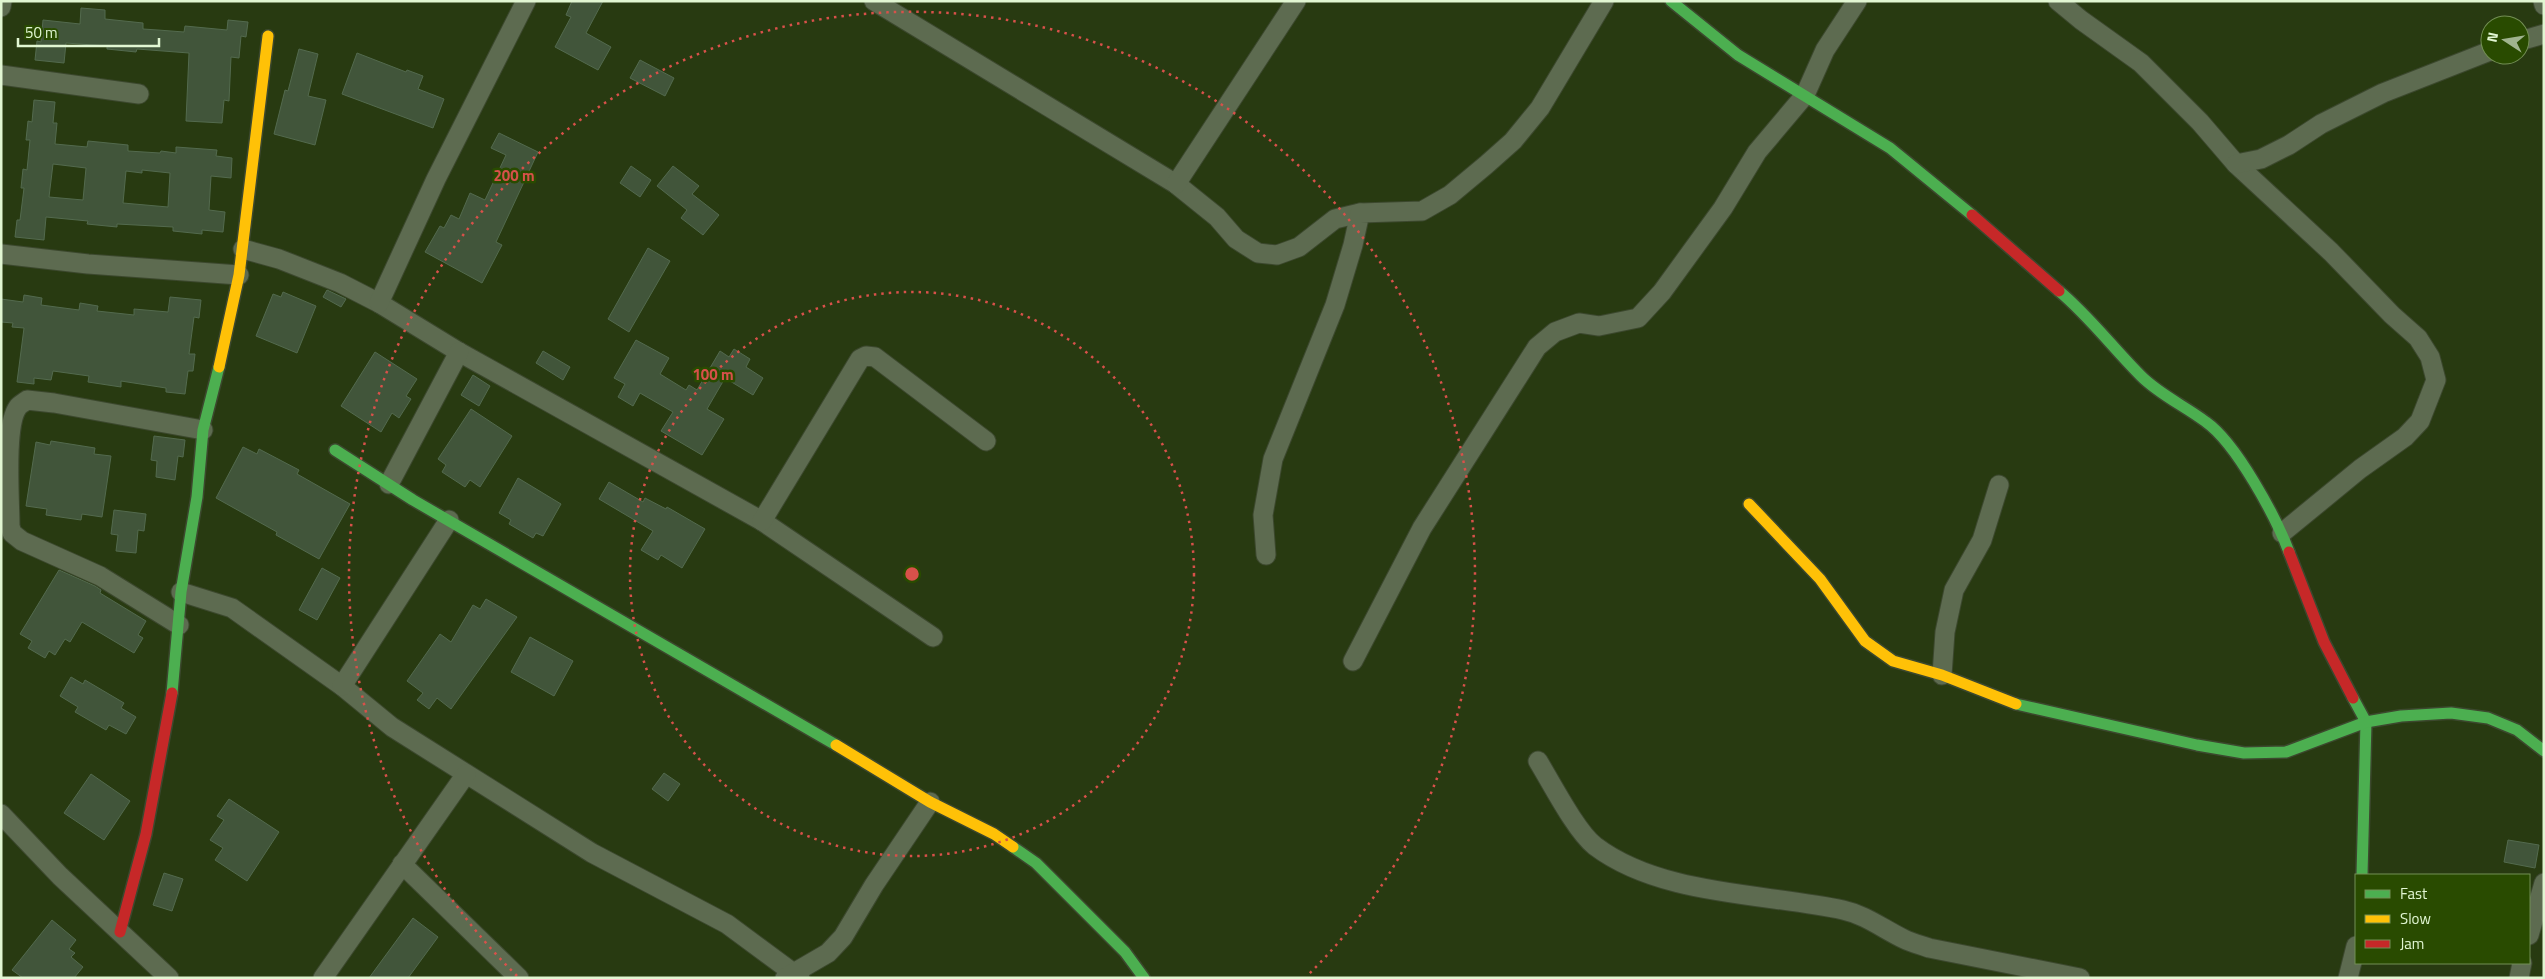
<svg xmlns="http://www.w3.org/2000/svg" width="2545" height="979" viewBox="0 0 2545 979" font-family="'Titillium Web',sans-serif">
  <rect width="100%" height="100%" fill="#283a11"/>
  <g fill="#41553a" stroke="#536a4e" fill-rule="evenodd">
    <path d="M 572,1 L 603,1 L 586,33 L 611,47 L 598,70 L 555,47 L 571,17 L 566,15 Z"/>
    <path d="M 81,8 L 105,10 L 105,19 L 143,23 L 143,29 L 158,30 L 184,32 L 185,26 L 227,30 L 228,20 L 248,22 L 246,37 L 241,36 L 239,58 L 231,57 L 229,101 L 224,100 L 222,123 L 186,121 L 189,53 L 137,49 L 136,52 L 107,49 L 107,46 L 66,43 L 64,63 L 35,60 L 37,41 L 41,42 L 43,20 L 80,24 Z"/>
    <path d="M 299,49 L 318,54 L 308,96 L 326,100 L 315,145 L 274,134 L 285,90 L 288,91 Z"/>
    <path d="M 357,53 L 406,72 L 407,70 L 423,76 L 418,89 L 444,99 L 433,128 L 342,94 Z"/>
    <path d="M 640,60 L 674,78 L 665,96 L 630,78 Z"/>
    <path d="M 34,100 L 55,102 L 53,123 L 57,123 L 55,144 L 87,147 L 88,141 L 128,145 L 128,151 L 160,153 L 161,151 L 176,153 L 176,147 L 217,150 L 216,156 L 232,158 L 231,178 L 211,176 L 209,210 L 225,212 L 223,232 L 202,230 L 202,234 L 173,231 L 173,227 L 117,224 L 117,227 L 87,224 L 88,221 L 46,217 L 44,240 L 15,237 L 17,220 L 20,220 L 24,188 L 21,188 L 23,169 L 27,170 L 30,140 L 26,140 L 28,121 L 32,122 ZM 53,164 L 86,168 L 83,200 L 49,197 ZM 142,170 L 170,173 L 168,207 L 123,203 L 126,171 L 142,173 Z"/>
    <path d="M 499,133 L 538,152 L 496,242 L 502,245 L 482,283 L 425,252 L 440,226 L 444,228 L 451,215 L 459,219 L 470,193 L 485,200 L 506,155 L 491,148 Z"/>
    <path d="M 631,166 L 651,180 L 640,197 L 620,183 Z"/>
    <path d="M 673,166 L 699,186 L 692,194 L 719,215 L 703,235 L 681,218 L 687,210 L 657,186 Z"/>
    <path d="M 648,248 L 670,261 L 629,332 L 608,319 Z"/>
    <path d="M 327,290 L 346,299 L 341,307 L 323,297 Z"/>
    <path d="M 283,292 L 316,306 L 297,353 L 256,336 L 273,294 L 281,297 Z"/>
    <path d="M 24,295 L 42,298 L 41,305 L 79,310 L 80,303 L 98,306 L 97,311 L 134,315 L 134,309 L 168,312 L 170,297 L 201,300 L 199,318 L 194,317 L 189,354 L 195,354 L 193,371 L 188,371 L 185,394 L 166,392 L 166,388 L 121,381 L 121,387 L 88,382 L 89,376 L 53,371 L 51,380 L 34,378 L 34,384 L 17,382 L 24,328 L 12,327 L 13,323 L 1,322 L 1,299 L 23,302 Z"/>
    <path d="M 636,340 L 669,358 L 660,374 L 686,390 L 689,385 L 697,390 L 720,351 L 729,357 L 734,349 L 750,359 L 746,367 L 763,378 L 753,395 L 725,378 L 707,409 L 724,419 L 702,455 L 661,431 L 673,412 L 640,393 L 633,406 L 618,397 L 625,384 L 614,378 Z"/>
    <path d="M 543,351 L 570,367 L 563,380 L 536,363 Z"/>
    <path d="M 375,352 L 417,379 L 406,396 L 411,399 L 399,418 L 392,413 L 381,432 L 341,406 Z"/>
    <path d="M 473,375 L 490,386 L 479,406 L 461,395 Z"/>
    <path d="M 471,409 L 512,436 L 480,487 L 470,480 L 465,487 L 442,472 L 446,465 L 438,459 Z"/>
    <path d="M 154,436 L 185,440 L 183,457 L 178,456 L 175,480 L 156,477 L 157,461 L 151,460 Z"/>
    <path d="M 51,441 L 95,448 L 94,454 L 111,456 L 102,517 L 82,514 L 81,520 L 46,515 L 47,509 L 26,506 L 36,442 L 50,445 Z"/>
    <path d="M 243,447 L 257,454 L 259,449 L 299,470 L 297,474 L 350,504 L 319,559 L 276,535 L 277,532 L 216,498 Z"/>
    <path d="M 518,478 L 561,504 L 543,536 L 536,533 L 533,538 L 509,524 L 511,520 L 499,513 Z"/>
    <path d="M 609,482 L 643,502 L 645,498 L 666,509 L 667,507 L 705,529 L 682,568 L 661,555 L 658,560 L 641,550 L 653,531 L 599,499 Z"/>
    <path d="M 114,510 L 146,514 L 144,531 L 138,530 L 136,553 L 116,551 L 118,535 L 111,534 Z"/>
    <path d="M 322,568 L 340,578 L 317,620 L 299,610 Z"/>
    <path d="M 59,570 L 95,586 L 101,590 L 100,593 L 146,621 L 138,635 L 143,638 L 134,653 L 82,622 L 70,642 L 65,639 L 55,655 L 49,651 L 45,658 L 28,648 L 32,641 L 20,634 Z"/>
    <path d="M 486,599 L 517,617 L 451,709 L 437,698 L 429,709 L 417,700 L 423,693 L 407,681 L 440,634 L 451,642 L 473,605 L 480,609 Z"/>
    <path d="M 530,637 L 573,661 L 554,696 L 511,672 Z"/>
    <path d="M 71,677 L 83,684 L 85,680 L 124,703 L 121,708 L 136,717 L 126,734 L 109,725 L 106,730 L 75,712 L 78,707 L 60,696 Z"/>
    <path d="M 664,773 L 680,784 L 668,801 L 652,789 Z"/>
    <path d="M 91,774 L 130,801 L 104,840 L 64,813 Z"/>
    <path d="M 229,799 L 279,832 L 247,881 L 215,860 L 223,848 L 210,840 L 224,820 L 217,816 Z"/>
    <path d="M 2508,840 L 2539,845 L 2535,868 L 2504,862 Z"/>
    <path d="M 164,873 L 183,879 L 172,911 L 153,905 Z"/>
    <path d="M 413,918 L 438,937 L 408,978 L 369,978 Z"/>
    <path d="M 52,920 L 76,940 L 69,949 L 75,953 L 71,957 L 83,967 L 74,978 L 23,978 L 12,970 Z"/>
  </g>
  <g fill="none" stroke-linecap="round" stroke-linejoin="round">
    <g stroke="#3c482e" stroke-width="21">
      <g id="street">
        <path d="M 874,1 L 1176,184 L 1217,217 L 1236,239 L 1258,253 L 1277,255 L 1299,247 L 1335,219 L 1360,213"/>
        <path d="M 2058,1 L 2081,20 L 2141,63 L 2200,122 L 2236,164 L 2331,252 L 2392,315 L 2418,338 L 2430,357 L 2436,380 L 2420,421 L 2405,437 L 2360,469 L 2282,533"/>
        <path d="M 2543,1 L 2544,5"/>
        <path d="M 1,7 L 2,1"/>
        <path d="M 2520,41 L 2544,34"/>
        <path d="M 1,75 L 139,94"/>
        <path d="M 2236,164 L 2261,159 L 2289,145 L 2321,124 L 2383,93 L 2490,51"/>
        <path d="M 1176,184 L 1296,1"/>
        <path d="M 243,249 L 279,259 L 340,283 L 379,303 L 459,352 L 762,521 L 933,637"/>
        <path d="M 1,254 L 88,264 L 239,275"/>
        <path d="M 379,303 L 436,179 L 526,1"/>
        <path d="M 389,484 L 459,352"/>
        <path d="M 762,521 L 860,359 L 866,356 L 875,357 L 986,441"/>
        <path d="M 1266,555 L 1263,515 L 1273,459 L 1335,305 L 1353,245 L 1360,213 L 1422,211 L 1450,195 L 1486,165 L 1513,141 L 1540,108 L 1604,1"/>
        <path d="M 181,592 L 232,608 L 342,686 L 392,727 L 592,853 L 727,924 L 800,978"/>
        <path d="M 179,625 L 100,576 L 22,541 L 12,533 L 10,526 C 10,501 4,425 18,407 C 20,404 25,402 27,400 L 54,403 L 203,430"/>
        <path d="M 1353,661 L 1422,528 L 1537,347 L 1555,332 L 1579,323 L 1599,326 L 1638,318 L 1662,292 L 1723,208 L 1757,152 L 1805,95 L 1825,50 L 1857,1"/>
        <path d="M 1942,675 L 1945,632 L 1954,590 L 1982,540 L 1999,485"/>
        <path d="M 342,686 L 449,520"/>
        <path d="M 1538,761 C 1552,784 1576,831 1595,846 C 1661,896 1765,893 1843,910 C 1866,915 1883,929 1904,939 C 1912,943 1921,945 1929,948 L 2080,978"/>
        <path d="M 1,814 L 60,876 L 169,978"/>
        <path d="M 402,864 L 519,978"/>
        <path d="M 2529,935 L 2544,883"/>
        <path d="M 323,978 L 466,774"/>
        <path d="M 785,978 L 828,953 L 843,937 L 874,885 L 930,802"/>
        <path d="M 2348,978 L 2356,946"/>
        <path d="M 2519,978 L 2522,963"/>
      </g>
    </g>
    <g stroke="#3c482e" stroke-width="14">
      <g id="fast">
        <path d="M 1671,1 L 1738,55 L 1890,148 L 1972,215"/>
        <path d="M 2059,291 C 2089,316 2113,348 2141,376 C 2160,395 2185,406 2206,422 C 2236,443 2276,517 2289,552"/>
        <path d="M 335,450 L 413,500 L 836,745"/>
        <path d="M 172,693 L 181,592 L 197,497 L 203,430 L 219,367"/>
        <path d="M 2353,698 L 2366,722 L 2362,875"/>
        <path d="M 2016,704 L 2197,745 L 2244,753 L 2286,752 L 2366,722 L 2401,716 L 2451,713 L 2488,718 L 2517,730 L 2544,751"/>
        <path d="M 1013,847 L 1036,863 L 1125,952 L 1144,978"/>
      </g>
    </g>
    <g stroke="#3c482e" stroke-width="14">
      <g id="slow">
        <path d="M 219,367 L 239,275 L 268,36"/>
        <path d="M 1749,504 L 1820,579 L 1865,641 L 1893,661 L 1942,675 L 2016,704"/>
        <path d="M 836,745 L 930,802 L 994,834 L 1013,847"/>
      </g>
    </g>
    <g stroke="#3c482e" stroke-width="14">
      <g id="jam">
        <path d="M 1972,215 L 2059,291"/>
        <path d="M 2289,552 L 2324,642 L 2353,698"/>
        <path d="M 120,932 L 146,834 L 172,693"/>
      </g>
    </g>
    <use href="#street" stroke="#5d6b50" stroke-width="19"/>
    <use href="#fast" stroke="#4caf50" stroke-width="11"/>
    <use href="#slow" stroke="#ffc107" stroke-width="11"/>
    <use href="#jam" stroke="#c62828" stroke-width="11"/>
  </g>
  <g fill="none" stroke="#d8514a" stroke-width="2.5" stroke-dasharray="2.5 5">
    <circle cx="912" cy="574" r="282"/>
    <path d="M517 976A563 563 0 1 1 1307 976"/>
  </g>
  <circle cx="912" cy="574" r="8" fill="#d8514a" stroke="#294b00" stroke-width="2.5"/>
  <g font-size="15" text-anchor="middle" font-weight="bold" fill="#d8514a" stroke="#294b00" stroke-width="5" stroke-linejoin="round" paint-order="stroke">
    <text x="514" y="181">200 m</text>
    <text x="713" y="380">100 m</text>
  </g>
  <rect width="2545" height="979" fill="none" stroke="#e1f6d2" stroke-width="5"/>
  <rect x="2355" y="874" width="175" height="90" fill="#294b00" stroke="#738f54"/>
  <rect x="2365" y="890" width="25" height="8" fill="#4caf50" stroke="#738f54"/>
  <text x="2400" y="899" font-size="15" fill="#e1f6d2">Fast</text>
  <rect x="2365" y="915" width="25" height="8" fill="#ffc107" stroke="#738f54"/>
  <text x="2400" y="924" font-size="15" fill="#e1f6d2">Slow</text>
  <rect x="2365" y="940" width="25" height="8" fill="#c62828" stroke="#738f54"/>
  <text x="2400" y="949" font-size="15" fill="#e1f6d2">Jam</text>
  <g transform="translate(2505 40) rotate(282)"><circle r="24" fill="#294b00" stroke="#738f54"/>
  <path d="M0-4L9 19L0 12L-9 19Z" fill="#a0b48e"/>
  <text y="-8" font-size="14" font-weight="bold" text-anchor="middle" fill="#e1f6d2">N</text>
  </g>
  <path d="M18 38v8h141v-8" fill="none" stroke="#e1f6d2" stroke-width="2.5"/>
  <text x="25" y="38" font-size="15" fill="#e1f6d2" stroke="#294b00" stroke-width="4" paint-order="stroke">50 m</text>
</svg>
